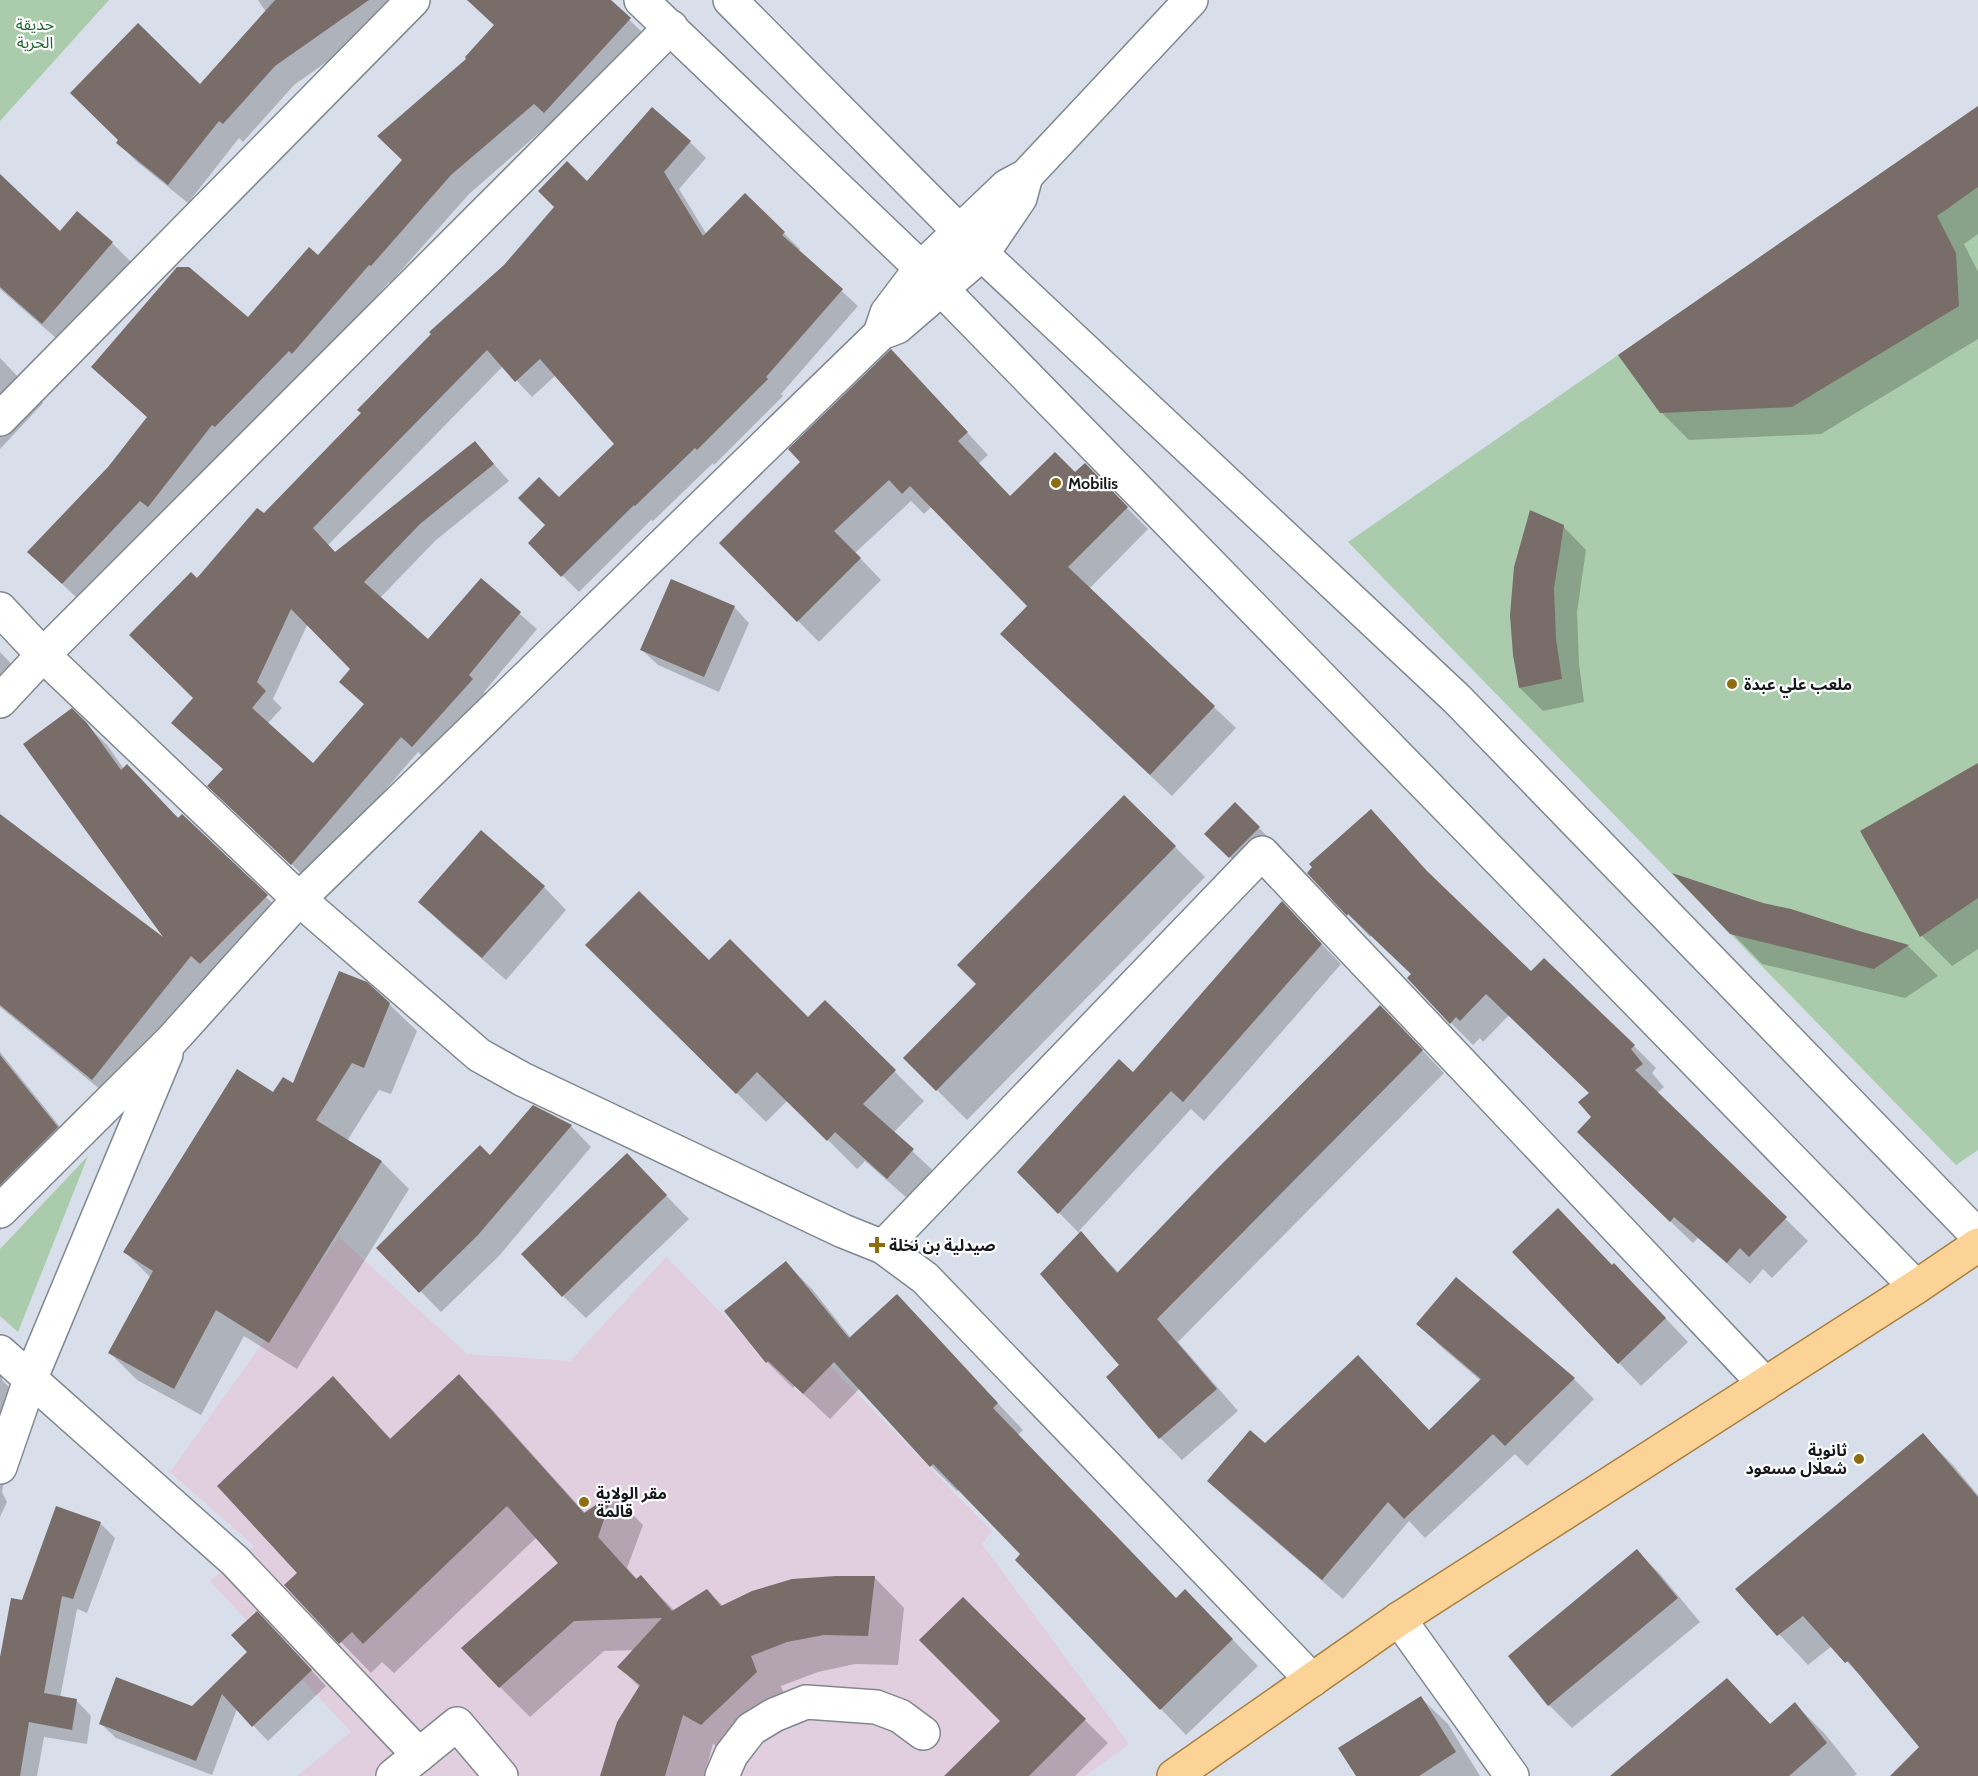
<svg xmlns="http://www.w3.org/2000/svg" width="1978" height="1776" viewBox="0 0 1978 1776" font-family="Cabin,'Noto Sans Arabic',sans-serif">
  <rect width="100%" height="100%" fill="#d9dfea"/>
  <path fill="#e1cede" d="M 339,1237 L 467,1354 L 570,1361 L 666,1257 L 801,1394 L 828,1364 L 992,1531 L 982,1544 L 1129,1744 L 1085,1776 L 297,1776 L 351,1732 L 210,1581 L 254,1546 L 170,1472 Z"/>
  <g fill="#aaccac">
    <path d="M 0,0 L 109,0 L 0,121 Z"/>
    <path d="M 1978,106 L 1978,1150 L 1956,1165 L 1348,542 Z"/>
    <path d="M 88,1156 L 18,1332 L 0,1316 L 0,1249 Z"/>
  </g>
  <g fill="#0003" fill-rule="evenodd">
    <path d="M 258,0 L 397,0 L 403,8 L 294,85 L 243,142 L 239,138 L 188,203 L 136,161 L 118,143 L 200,86 L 266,12 Z"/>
    <path d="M 468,0 L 609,0 L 648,38 L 469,194 L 390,283 L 389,282 L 312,371 L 235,445 L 232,442 L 168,525 L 81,602 L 29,552 L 109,468 L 148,418 L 93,367 L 248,319 L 318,257 L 404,161 L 469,59 L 495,25 Z"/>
    <path d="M 1978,108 L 1978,234 L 1964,244 L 1978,272 L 1978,339 L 1821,434 L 1689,440 L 1661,412 Z"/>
    <path d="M 690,142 L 706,158 L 679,189 L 707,235 L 745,195 L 800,249 L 798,251 L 858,306 L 781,394 L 783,396 L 714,465 L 713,463 L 653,521 L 651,520 L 579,592 L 530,543 L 548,525 L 559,499 L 616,444 L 556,375 L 532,397 L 503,366 L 328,545 L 336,553 L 475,443 L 509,481 L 436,540 L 380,598 L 429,642 L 481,580 L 537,629 L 484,692 L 488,696 L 429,762 L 418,752 L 308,880 L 226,802 L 224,770 L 173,723 L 195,698 L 197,580 L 264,516 L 587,183 ZM 308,623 L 352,669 L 357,698 L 365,705 L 313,766 L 267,724 L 282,708 L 273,699 Z"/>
    <path d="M 0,192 L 60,233 L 78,213 L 112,243 L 141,272 L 72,352 L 0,289 Z"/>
    <path d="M 0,358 L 43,403 L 0,449 Z"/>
    <path d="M 912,373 L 988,455 L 978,464 L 1011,497 L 1075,474 L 1085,465 L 1148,529 L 1089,589 L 1236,728 L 1172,796 L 1023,656 L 1029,606 L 932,506 L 924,514 L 911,501 L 855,553 L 881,580 L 819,642 L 721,543 Z"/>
    <path d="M 1563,526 L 1586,550 L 1577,612 L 1579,663 L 1584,702 L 1543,711 L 1520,688 Z"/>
    <path d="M 734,607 L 749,623 L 719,692 L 658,665 L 642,650 Z"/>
    <path d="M 0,652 L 20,673 L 0,693 Z"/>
    <path d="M 72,710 L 107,745 L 124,769 L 287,916 L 113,1100 L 0,1007 L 0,816 L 168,942 Z"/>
    <path d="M 1978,765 L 1978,949 L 1952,966 L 1922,936 L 1862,831 Z"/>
    <path d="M 1125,797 L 1205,877 L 967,1120 L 905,1058 L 978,984 Z"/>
    <path d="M 1235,804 L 1266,835 L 1237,864 L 1206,834 Z"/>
    <path d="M 1371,811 L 1443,889 L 1531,974 L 1634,1046 L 1656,1068 L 1652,1073 L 1664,1087 L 1657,1093 L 1808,1241 L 1772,1278 L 1763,1269 L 1750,1284 L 1698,1238 L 1693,1243 L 1601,1155 L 1593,1117 L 1591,1093 L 1509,1015 L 1483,1042 L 1480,1038 L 1473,1045 L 1451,1023 L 1413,974 L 1372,935 L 1370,937 L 1309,873 Z"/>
    <path d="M 544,887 L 566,910 L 506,980 L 443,925 L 421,902 Z"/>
    <path d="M 1301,923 L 1341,964 L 1204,1121 L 1191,1109 L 1079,1231 L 1119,1273 L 1402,1029 L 1444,1073 L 1178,1342 L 1238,1411 L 1182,1460 L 1160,1438 L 1108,1377 L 1121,1366 L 1080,1234 L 1019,1172 L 1133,1074 Z"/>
    <path d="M 1732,933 L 1858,933 L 1908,946 L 1938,976 L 1905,998 L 1762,964 Z"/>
    <path d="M 587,945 L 709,962 L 808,1020 L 825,1002 L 924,1101 L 893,1133 L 943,1180 L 917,1207 L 865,1161 L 857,1169 L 788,1100 L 766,1122 Z"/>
    <path d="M 389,1004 L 417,1031 L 391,1094 L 379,1090 L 347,1141 L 382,1162 L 409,1189 L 297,1369 L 244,1336 L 201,1415 L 137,1380 L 110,1353 L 151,1278 L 125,1252 L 274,1094 L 294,1085 Z"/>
    <path d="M 0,1052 L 77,1148 L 7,1218 L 0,1231 Z"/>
    <path d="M 571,1126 L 591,1147 L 499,1256 L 441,1312 L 378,1248 L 490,1157 Z"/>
    <path d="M 649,1178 L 689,1219 L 586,1318 L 563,1296 Z"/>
    <path d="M 786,1263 L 812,1289 L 851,1338 L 897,1296 L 1023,1430 L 1018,1435 L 1176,1599 L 1211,1617 L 1258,1666 L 1186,1735 L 1161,1709 L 1023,1554 L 960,1489 L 957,1491 L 931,1466 L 860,1388 L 830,1419 L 795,1386 L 793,1388 L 767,1362 Z"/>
    <path d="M 1613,1267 L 1637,1288 L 1688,1342 L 1641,1386 L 1619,1363 Z"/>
    <path d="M 1418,1324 L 1574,1379 L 1594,1399 L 1527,1466 L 1515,1454 L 1425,1538 L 1409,1521 L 1343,1599 L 1229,1501 L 1209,1481 L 1265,1445 L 1430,1432 L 1481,1381 L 1439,1345 Z"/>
    <path d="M 0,1368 L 2,1370 L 2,1380 L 5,1383 L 25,1404 L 0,1445 Z"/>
    <path d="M 459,1376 L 489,1406 L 586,1514 L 613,1495 L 643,1525 L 627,1568 L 638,1580 L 641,1577 L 675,1611 L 707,1590 L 723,1606 L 874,1577 L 904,1608 L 898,1665 L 855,1664 L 818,1672 L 781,1686 L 787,1703 L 732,1755 L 713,1744 L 704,1776 L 605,1776 L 640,1688 L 620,1667 L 635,1650 L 604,1651 L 530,1717 L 500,1687 L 560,1563 L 537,1537 L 394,1673 L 382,1662 L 371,1673 L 286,1585 L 299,1573 L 333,1378 L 392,1440 Z"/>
    <path d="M 1923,1435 L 1953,1465 L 1978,1495 L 1978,1776 L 1903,1776 L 1921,1747 L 1871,1687 L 1832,1646 L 1808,1665 L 1737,1589 Z"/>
    <path d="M 0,1470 L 5,1475 L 2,1492 L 7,1502 L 0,1517 Z"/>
    <path d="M 100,1523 L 115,1538 L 87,1613 L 77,1609 L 60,1698 L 77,1701 L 91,1716 L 87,1744 L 44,1737 L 37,1776 L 0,1776 L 0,1665 L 23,1602 Z"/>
    <path d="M 1637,1551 L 1660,1574 L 1700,1622 L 1572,1728 L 1549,1705 Z"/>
    <path d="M 963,1599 L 1108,1743 L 1075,1776 L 946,1776 L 1002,1721 Z"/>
    <path d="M 272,1628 L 326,1686 L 268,1741 L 237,1709 L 212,1775 L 116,1738 L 100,1723 L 192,1707 Z"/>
    <path d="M 1727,1680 L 1771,1725 L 1795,1704 L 1825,1734 L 1857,1774 L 1854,1776 L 1612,1776 Z"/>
    <path d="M 1421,1698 L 1448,1724 L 1480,1776 L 1358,1776 Z"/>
  </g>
  <g fill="#786d68" fill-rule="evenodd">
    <path d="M 275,0 L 369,0 L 275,66 L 223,124 L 219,121 L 168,185 L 116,143 L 118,140 L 70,93 L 138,23 L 200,84 Z"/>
    <path d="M 467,0 L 611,0 L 631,18 L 544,113 L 534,104 L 451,175 L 371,266 L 369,265 L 292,354 L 289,351 L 215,427 L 212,425 L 148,507 L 140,501 L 62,584 L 27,552 L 108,467 L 147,417 L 91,367 L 177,267 L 189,267 L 248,317 L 309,247 L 318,255 L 402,160 L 377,136 L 466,59 L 465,57 L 494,25 Z"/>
    <path d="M 1978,106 L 1978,187 L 1937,216 L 1956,253 L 1959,306 L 1792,407 L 1660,413 L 1618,355 Z"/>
    <path d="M 652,107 L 691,141 L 664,172 L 703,236 L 745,193 L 785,232 L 782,235 L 843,289 L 766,377 L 768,379 L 697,450 L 695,448 L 635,506 L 634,505 L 561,577 L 528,543 L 545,525 L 518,498 L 539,477 L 559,497 L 614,444 L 540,359 L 515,382 L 487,350 L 313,528 L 335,552 L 475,441 L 494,464 L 420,524 L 364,582 L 428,639 L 481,578 L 521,612 L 469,675 L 473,679 L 412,747 L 401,737 L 291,865 L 207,786 L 223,769 L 171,723 L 193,698 L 129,635 L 191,572 L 197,578 L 257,508 L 264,513 L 361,413 L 357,410 L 431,334 L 429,332 L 504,265 L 554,207 L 538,191 L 567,161 L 587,181 ZM 291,609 L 350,669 L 339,682 L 364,704 L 313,763 L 252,708 L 266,691 L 257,682 Z"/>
    <path d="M 0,174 L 60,231 L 77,211 L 113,242 L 42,324 L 0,287 Z"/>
    <path d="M 891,349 L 968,432 L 958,441 L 1010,496 L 1055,452 L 1075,472 L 1085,463 L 1128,507 L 1068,567 L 1215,706 L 1150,775 L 1000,634 L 1027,606 L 910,486 L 902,494 L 889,480 L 834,531 L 861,558 L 797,622 L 719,543 L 800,462 L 788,449 Z"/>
    <path d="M 1530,510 L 1564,525 L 1554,588 L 1556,639 L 1562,679 L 1519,688 L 1513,655 L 1510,615 L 1514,567 Z"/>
    <path d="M 671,579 L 735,606 L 704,677 L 640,650 Z"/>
    <path d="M 72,708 L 87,723 L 121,770 L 127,764 L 178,818 L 182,814 L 268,895 L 200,964 L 191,956 L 92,1080 L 0,1005 L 0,814 L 163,937 L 23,744 Z"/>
    <path d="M 1978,763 L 1978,898 L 1920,937 L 1860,831 Z"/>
    <path d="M 1124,795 L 1176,846 L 936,1091 L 903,1058 L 976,984 L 957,965 Z"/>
    <path d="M 1235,802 L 1260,827 L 1229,858 L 1204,834 Z"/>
    <path d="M 1371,809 L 1427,871 L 1531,971 L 1544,958 L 1635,1045 L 1631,1049 L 1643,1064 L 1635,1070 L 1787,1217 L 1749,1257 L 1740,1248 L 1727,1263 L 1674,1217 L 1670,1222 L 1577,1132 L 1591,1117 L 1578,1102 L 1589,1093 L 1486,994 L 1460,1021 L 1456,1017 L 1450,1024 L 1407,978 L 1411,974 L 1348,914 L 1347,916 L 1307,873 L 1312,867 L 1309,864 Z"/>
    <path d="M 481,830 L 545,886 L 482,958 L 418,902 Z"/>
    <path d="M 1672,873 L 1763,903 L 1791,909 L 1859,931 L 1909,945 L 1874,969 L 1730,934 Z"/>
    <path d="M 639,891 L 709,960 L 730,939 L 808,1017 L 825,1000 L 896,1070 L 863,1104 L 914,1149 L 887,1179 L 835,1132 L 827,1141 L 757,1072 L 736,1094 L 585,945 Z"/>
    <path d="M 1282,901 L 1322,944 L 1183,1102 L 1171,1091 L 1058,1214 L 1017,1172 L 1119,1059 L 1133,1072 Z"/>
    <path d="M 339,971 L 367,982 L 390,1003 L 364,1068 L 352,1063 L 316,1120 L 382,1161 L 269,1343 L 216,1310 L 174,1389 L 108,1353 L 153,1271 L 123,1252 L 237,1069 L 273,1092 L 283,1077 L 293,1083 Z"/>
    <path d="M 1380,1005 L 1423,1050 L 1157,1319 L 1217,1389 L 1159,1439 L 1106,1377 L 1119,1365 L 1040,1274 L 1081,1231 L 1117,1273 L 1212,1174 Z"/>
    <path d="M 0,1055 L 58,1127 L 0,1185 Z"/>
    <path d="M 533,1105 L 572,1125 L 478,1235 L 419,1293 L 376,1248 L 480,1145 L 490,1155 Z"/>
    <path d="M 627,1153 L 667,1195 L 562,1297 L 521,1254 Z"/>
    <path d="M 1558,1208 L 1612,1265 L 1614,1263 L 1666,1318 L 1618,1364 L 1512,1252 Z"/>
    <path d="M 786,1261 L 849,1338 L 897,1294 L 998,1403 L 993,1408 L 1176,1598 L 1185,1589 L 1233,1639 L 1160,1710 L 1015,1560 L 1020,1554 L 933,1464 L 930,1467 L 834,1362 L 803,1394 L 768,1361 L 766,1363 L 724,1311 Z"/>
    <path d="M 1456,1277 L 1575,1378 L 1505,1446 L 1493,1434 L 1404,1519 L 1388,1502 L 1322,1580 L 1207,1481 L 1250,1430 L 1265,1443 L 1358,1355 L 1429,1430 L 1481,1379 L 1416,1324 Z"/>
    <path d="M 459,1374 L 584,1513 L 613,1493 L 598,1537 L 636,1579 L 641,1575 L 672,1611 L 707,1589 L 721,1606 L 752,1591 L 792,1579 L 836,1576 L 875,1576 L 868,1636 L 824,1635 L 787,1642 L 751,1656 L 757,1672 L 701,1725 L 683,1715 L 665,1776 L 600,1776 L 617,1722 L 640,1685 L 617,1667 L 662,1618 L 574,1621 L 499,1688 L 461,1648 L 558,1563 L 507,1506 L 363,1644 L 352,1632 L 339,1644 L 284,1585 L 297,1573 L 217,1486 L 333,1376 L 390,1439 Z"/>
    <path d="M 1923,1433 L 1978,1497 L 1978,1776 L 1890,1776 L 1919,1747 L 1848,1661 L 1845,1663 L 1803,1616 L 1777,1636 L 1735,1589 Z"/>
    <path d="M 56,1506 L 101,1522 L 73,1599 L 62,1596 L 44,1693 L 77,1699 L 72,1730 L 29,1722 L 20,1776 L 0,1776 L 0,1657 L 11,1598 L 22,1600 Z"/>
    <path d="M 1637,1549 L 1678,1598 L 1548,1706 L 1508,1656 Z"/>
    <path d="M 963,1597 L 1086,1719 L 1029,1776 L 944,1776 L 1000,1721 L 919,1640 Z"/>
    <path d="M 257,1611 L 312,1670 L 252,1727 L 222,1694 L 196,1761 L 99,1724 L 116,1677 L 192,1706 L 247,1652 L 231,1635 Z"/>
    <path d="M 1727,1678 L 1770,1724 L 1795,1702 L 1827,1743 L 1789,1776 L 1610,1776 Z"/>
    <path d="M 1421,1696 L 1456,1752 L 1419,1776 L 1356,1776 L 1338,1748 Z"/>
  </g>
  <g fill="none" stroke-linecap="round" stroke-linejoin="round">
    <g stroke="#818791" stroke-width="36">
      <g id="minor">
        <path d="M 641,0 L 921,268 L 1916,1287"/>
        <path d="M 730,0 L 982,254 L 1457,699 L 1978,1236"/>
        <path d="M 881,331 L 887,313 L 921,268 L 1007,186 L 1026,176 L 1191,0"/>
        <path d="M 0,419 L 413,0"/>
        <path d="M 0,609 L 43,655 L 299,899 L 479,1055 L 522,1079 L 843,1231 L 883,1247 L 925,1278 L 1312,1680"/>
        <path d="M 0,701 L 43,655 L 671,27"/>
        <path d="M 0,1211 L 171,1041 L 299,899 L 881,333 L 897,327 L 982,254 L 1020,198 L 1026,176"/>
        <path d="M 883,1247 L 1262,853 L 1765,1384"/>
        <path d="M 0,1352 L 235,1561 L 419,1755"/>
        <path d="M 0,1467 L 30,1380 L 166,1054"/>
        <path d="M 1399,1619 L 1512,1776"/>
        <path d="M 393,1776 L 457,1724 L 501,1776"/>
        <path d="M 722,1776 L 731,1755 L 751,1729 L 774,1715 L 806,1702 L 876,1707 L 900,1716 L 923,1733"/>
      </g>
    </g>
    <g stroke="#a97f3e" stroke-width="36">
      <path id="major" d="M 1174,1776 L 1399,1619 L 1916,1287 L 1978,1245"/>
    </g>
    <use href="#minor" stroke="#fff" stroke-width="33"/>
    <use href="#major" stroke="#fbd397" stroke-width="33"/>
  </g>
  <g fill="#8e6c10" stroke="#fff" stroke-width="2">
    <circle cx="1056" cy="483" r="6"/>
    <circle cx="1732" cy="684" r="6"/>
    <path d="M874 1236h6v6h6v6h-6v6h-6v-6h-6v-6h6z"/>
    <circle cx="1859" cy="1459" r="6"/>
    <circle cx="584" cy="1502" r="6"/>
  </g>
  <g text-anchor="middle" stroke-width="4.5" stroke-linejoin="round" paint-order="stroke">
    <g font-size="16" fill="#1c672b" stroke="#fff">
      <text x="35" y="30">حديقة<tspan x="35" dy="18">الحرية</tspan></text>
    </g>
    <g font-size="16" font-weight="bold" fill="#16181c" stroke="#fff" text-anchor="start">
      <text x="1068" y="489">Mobilis</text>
      <text x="1744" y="690">ملعب علي عبدة</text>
      <text x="889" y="1251">صيدلية بن نخلة</text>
      <text x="1847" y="1456" text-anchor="end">ثانوية<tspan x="1847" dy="18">شعلال مسعود</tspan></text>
      <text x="596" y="1499">مقر الولاية<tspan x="596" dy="18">قالمة</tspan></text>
    </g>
  </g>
</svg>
